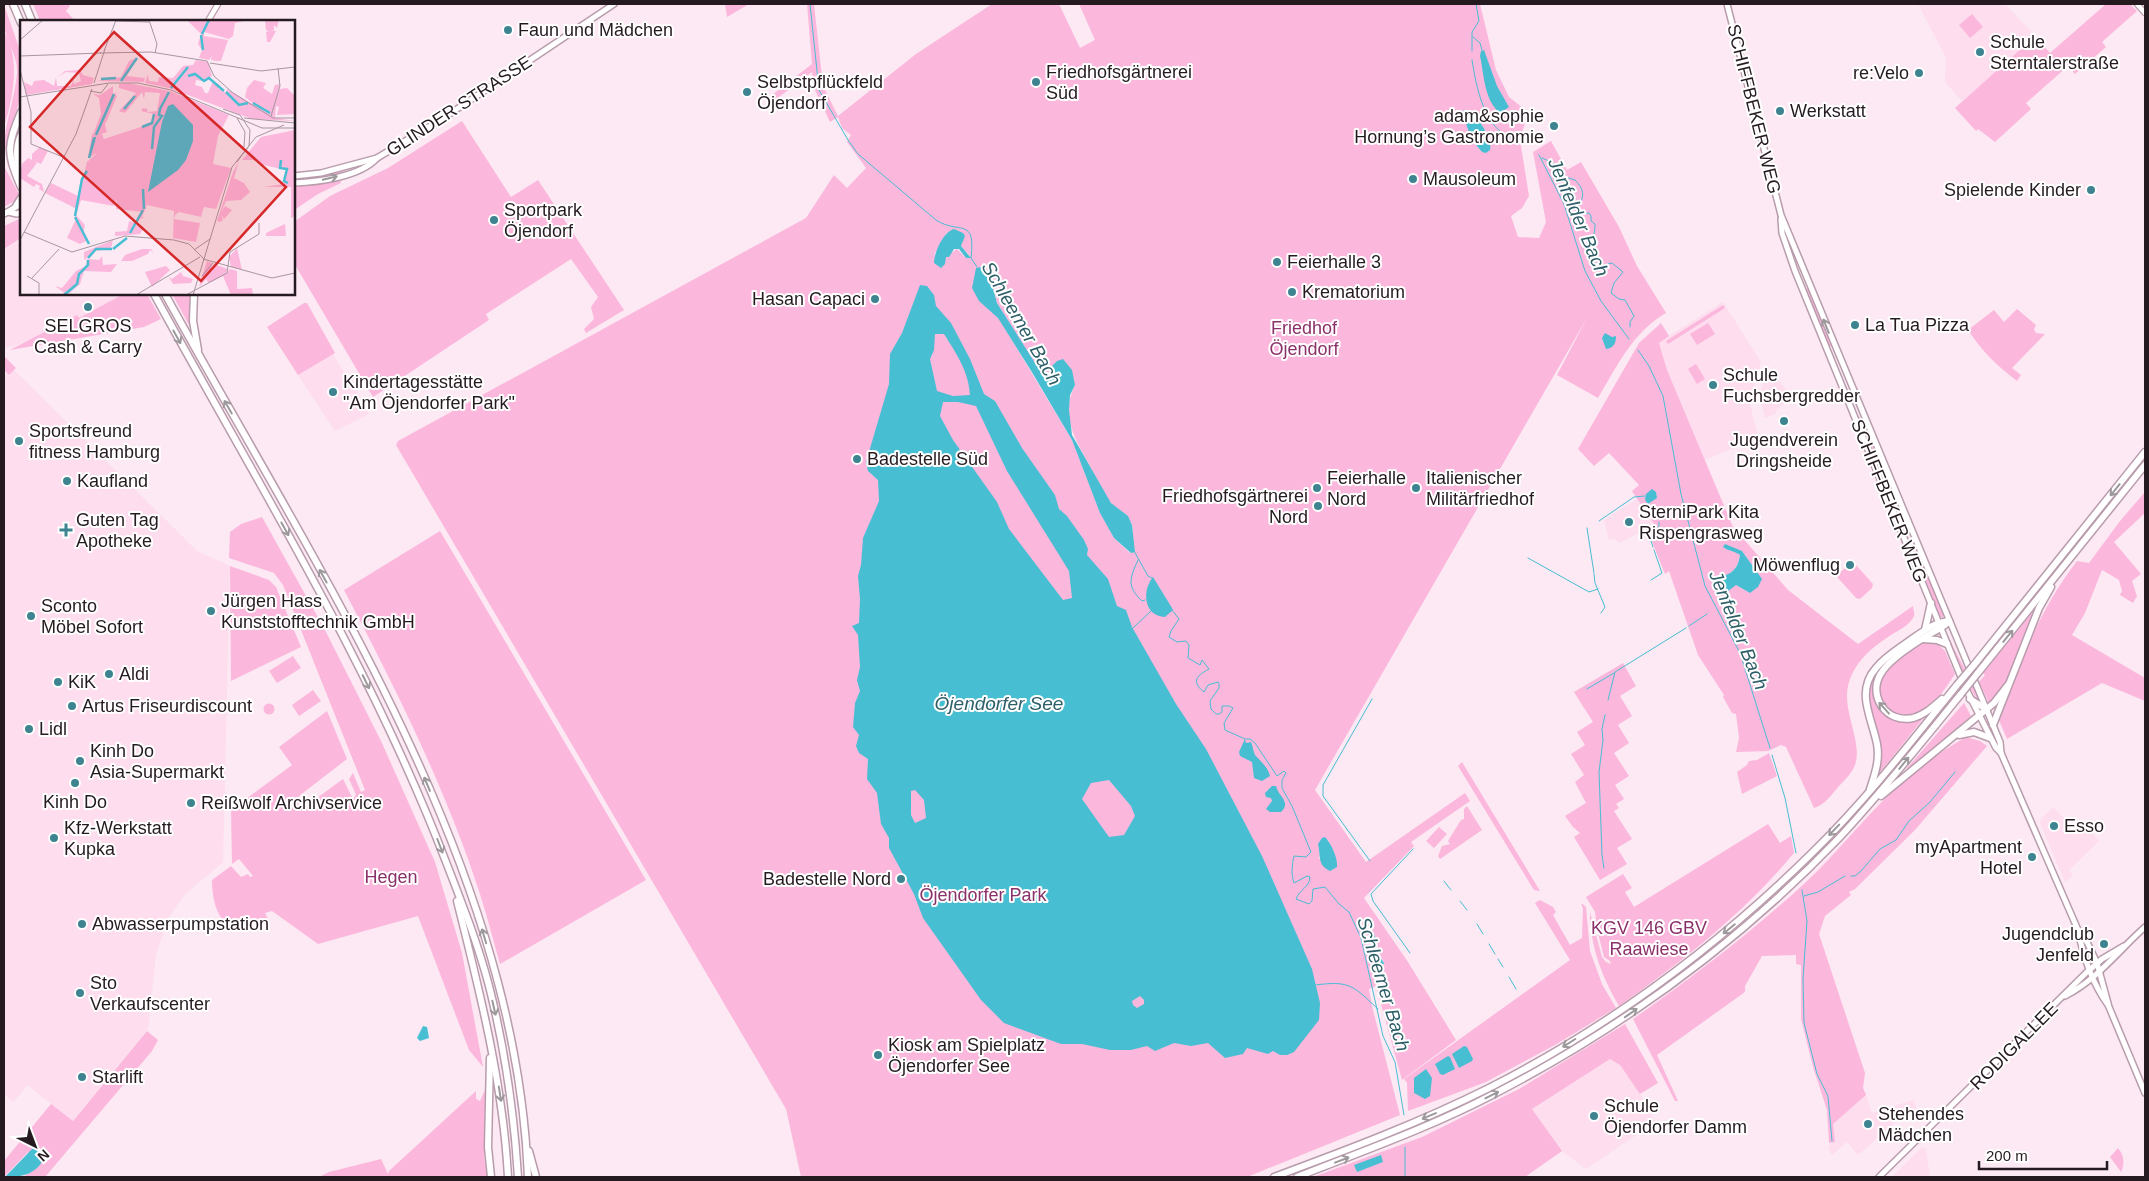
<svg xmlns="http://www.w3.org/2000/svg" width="2149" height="1181" viewBox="0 0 2149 1181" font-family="Arial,sans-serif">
  <rect width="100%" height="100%" fill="#fce9f3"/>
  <g fill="#fdddee">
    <path d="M 1918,4 L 2005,4 L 2035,36 L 1962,101 L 1945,82 L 1946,58 Z"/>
    <path d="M 21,239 L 21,294 L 139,294 L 12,347 L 11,345 L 4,349 L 4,250 Z"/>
    <path d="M 1723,302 L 1761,362 L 1749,400 L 1758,438 L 1705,460 L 1667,370 L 1659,342 Z"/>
    <path d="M 333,354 L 349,380 L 353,383 L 369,414 L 335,431 L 298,375 Z"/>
    <path d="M 14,370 L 197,551 L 230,566 L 223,862 L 185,894 L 168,918 L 156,955 L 148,1029 L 72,1121 L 28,1085 L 13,1102 L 4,1094 L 4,376 Z"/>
    <path d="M 1772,373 L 1792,396 L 1777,409 L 1775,414 L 1765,418 L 1760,399 L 1761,390 L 1764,381 Z"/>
    <path d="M 1637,499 L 1655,525 L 1619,543 L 1616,539 L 1609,540 L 1604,520 Z"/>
    <path d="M 2053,807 L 2077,831 L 2084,825 L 2099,841 L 2069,870 L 2073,875 L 2065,882 L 2040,823 L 2042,818 Z"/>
    <path d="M 1610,1059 L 1620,1065 L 1640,1094 L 1655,1122 L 1586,1169 L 1562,1151 L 1532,1109 Z"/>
    <path d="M 1866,1095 L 1872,1113 L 1913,1100 L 1918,1112 L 1902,1116 L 1858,1155 L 1847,1142 L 1832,1155 L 1828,1149 L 1831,1143 L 1834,1142 L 1833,1124 Z"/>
    <path d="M 1922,1147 L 1926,1149 L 1930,1177 L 1892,1177 Z"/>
  </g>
  <g fill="#fcb7dd" fill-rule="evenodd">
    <path d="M 33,4 L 68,4 L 70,6 L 66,11 L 75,21 L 40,21 Z"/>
    <path d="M 725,4 L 749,4 L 727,17 Z"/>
    <path d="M 807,4 L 814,4 L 823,86 L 838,116 L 916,54 L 992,4 L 1059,4 L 1080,48 L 1095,40 L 1079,4 L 1480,4 L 1496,70 L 1509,97 L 1528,112 L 1520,140 L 1529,196 L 1522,208 L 1511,216 L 1518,237 L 1539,238 L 1546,222 L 1533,152 L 1551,141 L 1567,170 L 1581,162 L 1619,227 L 1637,266 L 1666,313 C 1633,332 1617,366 1598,398 L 1557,375 L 1587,318 L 1315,790 L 1366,862 L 1465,793 L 1470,801 L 1411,842 L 1414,846 L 1364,898 L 1408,962 L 1456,1040 L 1402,1080 L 1376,986 L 1369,989 L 1372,1006 L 1400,1115 L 1247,1177 L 801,1177 L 786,1109 L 396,445 L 398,441 L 806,218 L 834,175 L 847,188 L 866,168 L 847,142 L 851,135 L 842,128 L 838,117 L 830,122 L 814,88 L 812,72 L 775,100 L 772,95 L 812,64 ZM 1475,116 L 1490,138 L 1482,152 L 1472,140 L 1467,124 ZM 954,229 L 962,241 L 961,246 L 970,256 L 966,258 L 957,249 L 946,257 L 934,255 L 946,234 ZM 991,281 L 997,303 L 1038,369 L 1044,377 L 1052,374 L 1075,385 C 1059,417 1077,442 1092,470 C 1098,481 1103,494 1111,503 C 1119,511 1128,513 1132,525 C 1134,533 1132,543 1135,551 L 1130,553 L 1114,538 L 1100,512 L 1072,440 L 998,317 ZM 1328,840 L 1334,852 L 1319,859 L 1320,851 ZM 1370,935 L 1377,942 L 1379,954 L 1384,962 L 1383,966 L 1375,967 C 1369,958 1371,951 1374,942 Z"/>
    <path d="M 2106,4 L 2130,4 L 2137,11 L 2102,42 L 2106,47 L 2075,74 L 2068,66 L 2026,103 L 2031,109 L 1995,142 L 1978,129 L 1976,131 L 1955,108 L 2035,36 L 2050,53 Z"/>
    <path d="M 4,5 L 21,53 L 21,94 L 6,151 L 4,149 C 4,124 15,99 17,73 C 18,56 6,41 4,25 C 3,18 4,12 4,5 Z"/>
    <path d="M 1972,14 L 1983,27 L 1970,38 L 1959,25 Z"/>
    <path d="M 4,31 C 21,59 13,98 4,127 Z"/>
    <path d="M 462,121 L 511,197 L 538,180 L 624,310 L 586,333 L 584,329 L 594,319 L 591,307 L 598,297 L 571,259 L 486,314 L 489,320 L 373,397 L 294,263 L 294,222 L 330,196 L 388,168 Z"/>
    <path d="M 370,162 L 333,175 L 294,181 L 294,180 L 307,179 Z"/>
    <path d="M 4,166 L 19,194 L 18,199 L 4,207 Z"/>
    <path d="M 340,179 L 341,183 L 318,194 L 294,210 L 294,186 L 316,185 Z"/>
    <path d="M 21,218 L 21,238 L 4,249 L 4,226 Z"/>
    <path d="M 1808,289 L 1832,347 L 1828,345 L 1805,291 Z"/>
    <path d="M 119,294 L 147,294 L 161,319 L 144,327 L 10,350 L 77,315 L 79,318 L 120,296 Z"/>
    <path d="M 172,294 L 191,294 L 190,327 Z"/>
    <path d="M 304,303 L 307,303 L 335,353 L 298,375 L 267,327 Z"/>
    <path d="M 1723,305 L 1725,308 L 1668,344 L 1666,341 Z"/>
    <path d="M 2017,309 L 2036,325 L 2034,329 L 2036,333 L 2045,334 L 2012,368 L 2021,375 L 2017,381 C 1997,366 1981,350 1968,330 L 1994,310 L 2004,322 Z"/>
    <path d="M 1661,323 L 1669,336 L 1659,343 L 1667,370 L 1733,527 L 1788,590 L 1858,644 L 1913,606 C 1913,611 1915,611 1914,616 C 1910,625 1899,630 1891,635 C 1871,648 1854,662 1848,686 C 1842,711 1863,742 1855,765 C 1852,773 1845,780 1839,786 C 1831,795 1825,805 1814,808 L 1786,747 L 1781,745 L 1768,751 L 1736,752 L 1739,738 L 1736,714 L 1732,713 L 1723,697 L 1724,695 L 1698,655 L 1669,571 L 1665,574 L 1647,529 L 1655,525 L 1632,491 L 1639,485 L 1609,453 L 1594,466 L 1578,449 L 1639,343 ZM 1725,549 L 1742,551 L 1759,575 L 1750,593 L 1736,585 L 1715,589 L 1712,582 C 1728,573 1736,576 1740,555 L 1736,552 Z"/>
    <path d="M 1708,323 L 1715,334 L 1697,345 L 1690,334 Z"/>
    <path d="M 5,357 L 16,368 L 9,375 L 4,370 Z"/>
    <path d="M 1696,364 L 1705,379 L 1697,384 L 1688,369 Z"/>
    <path d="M 1856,412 L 1866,427 L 1898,506 L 1895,507 Z"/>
    <path d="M 2145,492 L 2145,513 L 2114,542 L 2141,574 L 2132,581 L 2137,596 L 2133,603 L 2120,595 L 2122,591 L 2119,580 L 2102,570 L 2085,613 L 2072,635 L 2145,678 L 2145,701 L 2102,683 L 2007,739 L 1998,718 C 2021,661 2039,610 2077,561 L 2089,563 L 2120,521 Z"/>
    <path d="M 262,517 L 325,630 L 381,741 L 435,862 L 462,953 L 483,1067 L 469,1050 L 418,916 L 318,944 L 272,911 L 265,913 L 269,921 L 250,918 L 241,927 L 232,928 C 216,919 212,897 212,880 L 231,866 L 241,877 L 248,874 L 250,877 L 253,876 L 239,859 L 232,864 L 231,810 L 292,765 L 279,747 L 327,711 L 347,759 L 299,796 L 306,806 L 343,779 L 353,799 L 356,795 L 349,779 L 353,773 L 361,792 L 365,790 L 283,585 L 274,573 L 229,558 L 230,532 L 241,524 Z"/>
    <path d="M 440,531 L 646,880 L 500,964 C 493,940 487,915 479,891 C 445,787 395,687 344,590 Z"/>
    <path d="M 1915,553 L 1923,564 L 1943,613 L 1943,617 L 1940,617 Z"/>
    <path d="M 1851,563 L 1855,564 L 1873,584 L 1872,588 L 1860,599 L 1856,598 L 1838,578 L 1838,574 Z"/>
    <path d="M 230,566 L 269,580 L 276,587 L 301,647 L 231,681 Z"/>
    <path d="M 2038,605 C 2028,631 2011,689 1989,703 L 1979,682 L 1985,675 L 1983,673 Z"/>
    <path d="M 1945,629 C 1955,654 1971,676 1979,701 C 1972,695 1946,638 1945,629 Z"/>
    <path d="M 1925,641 L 1936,642 L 1945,651 L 1955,674 L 1953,677 C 1945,688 1939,700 1926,709 C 1902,724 1869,709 1881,679 C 1888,663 1910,649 1925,641 Z"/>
    <path d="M 293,656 L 301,668 L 277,683 L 269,671 Z"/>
    <path d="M 1893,657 L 1874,691 L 1892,718 L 1926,715 L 1878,775 L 1868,689 L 1875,673 Z"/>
    <path d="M 1623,663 L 1636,686 L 1620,696 L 1632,716 L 1618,725 L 1629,743 L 1614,753 L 1629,776 L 1615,785 L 1624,799 L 1616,804 L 1619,808 L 1614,811 L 1632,839 L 1617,848 L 1627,864 L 1600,880 L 1574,837 L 1580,833 L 1573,827 L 1565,816 L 1586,803 L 1575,782 L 1584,775 L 1571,754 L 1585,745 L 1577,732 L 1593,722 L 1574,692 Z"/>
    <path d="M 313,690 L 321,701 L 299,716 L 292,705 Z"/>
    <path d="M 1964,703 L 1971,716 L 1909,770 L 1907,768 Z"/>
    <circle cx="269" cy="709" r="5.5"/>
    <path d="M 1966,737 L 1980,741 L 1987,746 L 1915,830 L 1855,889 L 1849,892 L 1851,895 L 1825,916 L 1819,934 L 1865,1073 L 1863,1088 L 1866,1095 L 1833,1124 L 1835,1142 L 1829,1143 L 1827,1110 L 1813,1067 L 1801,1019 L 1801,965 L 1796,964 L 1796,955 L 1762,956 L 1745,986 L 1745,992 L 1657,1055 L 1678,1101 L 1675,1101 L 1633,1019 C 1693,977 1752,932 1806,882 C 1837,853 1862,820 1893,791 C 1914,770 1940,752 1966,737 Z"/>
    <path d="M 1769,753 L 1777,776 L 1742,794 L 1737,772 L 1747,765 L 1749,761 L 1757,760 Z"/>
    <path d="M 1462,762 L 1540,891 L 1534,890 L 1458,766 Z"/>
    <path d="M 1467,806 L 1482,830 L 1440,859 L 1438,856 L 1442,846 L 1450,844 L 1448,841 L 1461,820 L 1464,819 L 1464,809 Z"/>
    <path d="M 1768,824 L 1780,843 L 1791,836 L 1794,853 C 1743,914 1684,960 1619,1006 C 1602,977 1590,946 1590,912 L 1602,957 L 1606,962 L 1611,964 L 1610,961 L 1604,957 L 1597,929 L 1595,912 L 1586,897 L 1623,874 L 1632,888 L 1625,892 L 1634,907 Z"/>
    <path d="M 1439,827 L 1447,834 L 1434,848 L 1426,841 Z"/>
    <path d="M 1540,900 L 1553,907 L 1556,912 L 1553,915 L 1570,945 L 1582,938 L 1583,909 L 1581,903 L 1586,907 L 1590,951 L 1602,984 L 1616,1008 L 1555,1045 L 1486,1082 L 1408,1111 L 1407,1083 L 1404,1079 L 1570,960 L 1535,903 Z"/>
    <path d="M 1625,1024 L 1658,1083 L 1640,1094 L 1620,1065 L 1610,1059 L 1532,1109 L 1562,1151 L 1525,1177 L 1313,1177 L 1422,1137 L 1519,1089 Z"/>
    <path d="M 147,1031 L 158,1040 L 152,1051 L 45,1177 L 23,1177 L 29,1173 L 28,1152 L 4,1177 L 4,1161 L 51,1104 L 73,1121 Z"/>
    <path d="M 485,1090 L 484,1157 L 487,1177 L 319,1177 L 329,1172 L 381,1159 L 388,1174 L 389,1171 L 476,1091 L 476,1099 L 480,1101 Z"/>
    <path d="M 2118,1148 C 2124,1155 2125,1164 2121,1172 L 2110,1157 Z"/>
  </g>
  <g fill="#48bed3" fill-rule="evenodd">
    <path d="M 1484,50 L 1497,86 L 1509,107 L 1500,113 C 1484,100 1484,74 1480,56 L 1481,51 Z"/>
    <path d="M 1464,110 L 1469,110 C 1478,119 1493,137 1490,150 L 1486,153 L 1482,152 L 1472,140 L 1462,113 Z"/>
    <path d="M 954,229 L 963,233 L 965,236 L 961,246 L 971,258 L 966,258 L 959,249 L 954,249 L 949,257 L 946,257 L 945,264 L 941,268 L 934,263 C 934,253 943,232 954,229 Z"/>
    <path d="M 981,267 L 987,271 L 991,281 L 997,303 L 1044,377 L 1052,374 L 1051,367 L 1057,361 L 1063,359 L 1072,370 L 1075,385 L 1070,395 L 1069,410 L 1072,435 L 1111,503 L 1128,516 L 1132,525 L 1135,552 L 1131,553 L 1114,538 L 1100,513 L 1072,440 L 1033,374 L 998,318 L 979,301 L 972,288 L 976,268 Z"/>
    <path d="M 920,285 L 927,286 L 934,295 L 936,306 L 951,323 L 970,359 L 984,394 L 995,401 L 1022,448 L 1055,495 L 1059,509 L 1067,516 L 1084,540 L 1088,549 L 1087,555 L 1108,579 L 1117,606 L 1126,610 L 1132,627 L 1176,704 L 1206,749 L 1262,856 L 1312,969 L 1320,1003 L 1319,1020 L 1294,1052 L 1287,1055 L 1280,1055 L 1273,1051 L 1268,1054 L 1247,1048 L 1243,1054 L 1225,1058 L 1208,1043 L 1191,1046 L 1174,1043 L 1155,1051 L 1147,1046 L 1131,1050 L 1110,1050 L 1082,1044 L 1061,1044 L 1004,1023 L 981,1000 L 923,918 L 914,894 L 889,848 L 889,838 L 881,824 L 877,793 L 867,779 L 868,759 L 859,753 L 856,746 L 859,735 L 853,727 L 855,703 L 860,691 L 857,680 L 860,667 L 858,635 L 852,626 L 859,623 L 860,599 L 858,576 L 861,565 L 863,538 L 879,501 L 878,480 L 868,471 L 866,462 L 889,384 L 890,354 L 902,333 ZM 935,334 L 944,334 C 956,353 969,372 970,395 L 953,396 L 937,391 L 930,359 L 934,350 ZM 943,402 L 958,402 L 976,406 L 1007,471 L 1069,571 L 1072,598 L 1063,600 L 1009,529 L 997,502 L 953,440 L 940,416 ZM 1109,780 L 1131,806 L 1135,816 L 1124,835 L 1109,837 L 1082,799 L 1091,783 ZM 915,790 L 924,800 L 926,818 L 915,823 L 911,815 L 911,791 ZM 1140,996 L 1144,1000 L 1144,1004 L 1137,1008 L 1133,1005 L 1132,1001 Z"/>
    <path d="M 1605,333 L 1612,337 L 1616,336 C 1616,343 1614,348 1606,349 L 1602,338 Z"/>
    <path d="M 1652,489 L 1656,492 L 1657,498 L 1648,504 L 1645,500 L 1646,494 Z"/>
    <path d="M 1725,544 L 1742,551 L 1762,579 L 1758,587 L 1750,593 L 1736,585 L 1727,592 L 1720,593 L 1715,589 L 1712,582 C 1727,573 1737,575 1740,555 C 1735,551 1728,551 1723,547 Z"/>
    <path d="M 1153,577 L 1172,608 L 1173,610 L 1165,617 C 1143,616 1142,590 1153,577 Z"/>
    <path d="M 1245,739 L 1246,743 L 1251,742 C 1253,746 1253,751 1255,755 C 1261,762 1268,767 1270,776 L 1262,781 L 1254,778 L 1252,762 L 1240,756 L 1239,752 Z"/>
    <path d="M 1272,786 L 1276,786 C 1278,796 1292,802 1281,812 L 1270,812 L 1266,809 L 1272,801 L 1271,798 L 1266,797 L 1265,793 Z"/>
    <path d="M 1325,837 C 1331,843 1338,858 1337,867 L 1330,871 C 1317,865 1321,856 1318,844 L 1322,838 Z"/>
    <path d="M 1366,928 C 1379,932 1374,942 1378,952 C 1379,956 1382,959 1384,963 L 1381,968 L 1378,968 C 1369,961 1371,951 1374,942 L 1370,935 L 1363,932 Z"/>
    <path d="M 423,1026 L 427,1027 L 429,1038 L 420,1041 L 417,1038 Z"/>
    <path d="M 1464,1046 L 1467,1047 L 1473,1059 L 1472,1061 L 1459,1068 L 1452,1054 Z"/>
    <path d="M 1448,1056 L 1450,1057 L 1455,1069 L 1443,1075 L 1440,1074 L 1435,1064 Z"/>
    <path d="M 1426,1069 L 1432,1078 L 1430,1096 L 1425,1099 L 1414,1093 L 1414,1078 Z"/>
    <path d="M 33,1148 L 42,1151 L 46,1155 C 37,1174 24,1177 5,1177 Z"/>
    <path d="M 1381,1155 L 1383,1162 L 1357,1172 L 1354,1165 Z"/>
  </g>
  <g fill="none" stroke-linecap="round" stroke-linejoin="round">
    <g stroke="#48bed3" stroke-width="1">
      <path d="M 810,4 L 819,90 L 848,140"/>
      <path d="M 1473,37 L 1480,43 L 1482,50"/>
      <path d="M 1472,51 L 1472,32 L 1479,21 L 1476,4"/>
      <path d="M 1472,60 C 1476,85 1484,132 1514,138"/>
      <path d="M 848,140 L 858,154 L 936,220 C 959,235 976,216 971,258 L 977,267"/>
      <path d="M 1539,155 L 1564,204 L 1585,271 L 1601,301 L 1629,339"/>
      <path d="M 1542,158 L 1555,164 L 1562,176 L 1575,180 C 1585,190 1585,198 1576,209 L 1581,214 L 1589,213 L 1591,216 L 1591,221 L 1595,224 C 1596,237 1583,255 1599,266 L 1612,263 L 1623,272 L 1614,283 L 1611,293 L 1619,299 L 1625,300 L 1634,316 L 1630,322 L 1630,327"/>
      <path d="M 1638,350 L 1649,366 L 1663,396 L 1681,494 L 1705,586 L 1740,653 L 1770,748"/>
      <path d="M 1599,521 L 1634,497 L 1645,496"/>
      <path d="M 1587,528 L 1594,573"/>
      <path d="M 1653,547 L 1650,538 L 1659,526 L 1659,522"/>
      <path d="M 1134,551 L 1148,576 L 1152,578"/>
      <path d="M 1528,558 L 1589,592 L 1598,589"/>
      <path d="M 1138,560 C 1130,578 1126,586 1142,601 L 1145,600"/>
      <path d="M 1594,574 L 1595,583 L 1605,607 L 1601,613"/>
      <path d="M 1651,580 L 1662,573 L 1654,550"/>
      <path d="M 1172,610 L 1179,619 L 1171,631 L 1169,637 L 1177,642 L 1186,641 L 1189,645 L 1188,658 L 1200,665 L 1202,660 L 1209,669 C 1198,675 1190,681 1204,692 L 1208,685 L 1218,682 L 1219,684 L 1219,688 L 1210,701 L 1211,709 L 1216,714 L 1219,714 L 1222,712 L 1222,706 L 1229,706 L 1233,708 L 1224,723 L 1225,730 L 1245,739 L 1250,739 L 1255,743 L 1277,776 L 1284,771 L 1286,773 L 1282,780 L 1282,788 L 1292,806 L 1311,852 L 1306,857 L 1294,856 C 1292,864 1291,875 1294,883 L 1307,876 L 1310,877 C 1310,887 1299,890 1296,899 L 1309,904 L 1312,901 L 1313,889 L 1325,887 L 1339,904 L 1349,912 L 1361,938 L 1383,1036 L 1395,1062 L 1404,1115"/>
      <path d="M 1689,626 L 1707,614"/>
      <path d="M 1133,628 L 1151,611"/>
      <path d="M 1587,689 L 1614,673"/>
      <path d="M 1608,700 L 1615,672 L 1686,628"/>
      <path d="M 1772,755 L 1785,798 L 1796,853"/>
      <path d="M 1370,861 L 1323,796 L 1323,785 L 1372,699"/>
      <path d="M 1604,868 L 1602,855 L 1599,772 L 1603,740 L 1602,729 L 1605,715"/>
      <path d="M 1851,876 L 1855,876 L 1861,871 L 1880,849 L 1896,840 L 1909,821 L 1930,802 L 1955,772"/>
      <path d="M 1444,881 L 1451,890"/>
      <path d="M 1802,890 L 1807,921 L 1803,979 L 1804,1023 L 1817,1074 L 1828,1096 L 1832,1141"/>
      <path d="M 1804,896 L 1818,892 L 1845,876"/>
      <path d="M 1460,901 L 1467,910"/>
      <path d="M 1477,924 L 1483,934"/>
      <path d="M 1489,944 L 1495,954"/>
      <path d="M 1410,953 L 1373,901 L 1371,894 L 1413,849"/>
      <path d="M 1498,959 L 1503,967"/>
      <path d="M 1509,977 L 1516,989"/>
      <path d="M 1316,985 C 1351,980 1354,987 1378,1009"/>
      <path d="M 1405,1177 L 1405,1147"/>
    </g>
    <g stroke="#b99cac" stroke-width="7">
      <g id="tertiary">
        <path d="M 2137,4 L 2145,13"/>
        <path d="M 208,21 L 218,4"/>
      </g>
    </g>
    <g stroke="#b99cac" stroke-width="8">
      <g id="secondary">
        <path d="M 1727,4 L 1781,215 L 2000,742 L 2001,753 L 2078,930 C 2083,956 2093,984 2108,1005"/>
        <path d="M 294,176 L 321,173 L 377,158"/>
        <path d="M 294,183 C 318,182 360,177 377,158 L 442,119 L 614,4"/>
        <path d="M 8,212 L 17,214 L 21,212"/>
        <path d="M 4,214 L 21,204"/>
        <path d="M 1781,219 L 1782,233 L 1795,271 L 1965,687 L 1996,748 L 2001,753"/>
        <path d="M 2079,933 L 2087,942 L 2097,963 L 2109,1007 L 2145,1093"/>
        <path d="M 2065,996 C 2097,980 2119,950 2145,927"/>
        <path d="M 1879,1177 L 2086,973 L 2102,959 L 2124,946"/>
      </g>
    </g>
    <g stroke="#b99cac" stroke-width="9">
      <g id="motorway">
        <path d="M 13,4 L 21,23"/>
        <path d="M 25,4 L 32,21"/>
        <path d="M 21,112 C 7,146 6,152 21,187"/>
        <path d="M 21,135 C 15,148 16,160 21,173"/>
        <path d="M 16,206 L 21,198"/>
        <path d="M 154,294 C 256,481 370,663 446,862 C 462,903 478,944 489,986 C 505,1049 514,1113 518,1177"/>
        <path d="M 165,294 C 313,564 516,861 528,1177"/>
        <path d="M 194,294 L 193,321 L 198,350"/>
        <path d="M 1925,630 L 1931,603"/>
        <path d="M 1923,639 L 1937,640 L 1947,644"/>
        <path d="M 1974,665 L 2145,452"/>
        <path d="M 1977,674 L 2145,465"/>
        <path d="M 1942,699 C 1933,707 1924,715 1913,718 C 1887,724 1868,697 1880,675 C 1888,660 1915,643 1930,634 C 1937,630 1944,627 1949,621"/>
        <path d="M 1970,699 L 1986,709"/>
        <path d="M 1993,725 L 2039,608 L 2051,587"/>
        <path d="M 1959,735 L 1974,732 L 1990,738"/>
        <path d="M 1870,789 C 1875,774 1880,760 1877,744 C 1872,718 1855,692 1876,668 C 1884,658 1895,651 1905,644 C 1918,635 1933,622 1949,621"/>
        <path d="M 1881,796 L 1994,703 L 2008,685"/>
        <path d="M 457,901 C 480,992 503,1084 508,1177"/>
        <path d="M 490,1058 L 488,1147 L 491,1177"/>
        <path d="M 529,1151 L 536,1177"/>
        <path d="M 1274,1177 C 1347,1150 1419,1123 1489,1088 C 1609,1027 1718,946 1814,851 C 1866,800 1911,742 1957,685"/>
        <path d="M 1297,1177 C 1363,1151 1431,1127 1494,1094 C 1622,1028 1739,942 1839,838 C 1882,792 1921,743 1961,694"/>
      </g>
    </g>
    <use href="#tertiary" stroke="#fff" stroke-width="4.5"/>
    <use href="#secondary" stroke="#fff" stroke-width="5"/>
    <use href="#motorway" stroke="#fff" stroke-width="6"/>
    <g stroke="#b99cac" stroke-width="9" stroke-linecap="butt">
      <g id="motorway-bridge">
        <path d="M 1957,685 L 1974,665"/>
        <path d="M 1961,694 L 1977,674"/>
      </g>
    </g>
    <use href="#motorway-bridge" stroke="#fff" stroke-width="6"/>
  </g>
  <defs><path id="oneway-shaft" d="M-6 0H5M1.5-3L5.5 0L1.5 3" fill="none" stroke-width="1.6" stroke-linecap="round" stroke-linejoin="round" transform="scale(1.25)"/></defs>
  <g stroke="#9d989b">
    <use href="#oneway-shaft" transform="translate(330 178) rotate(-13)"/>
    <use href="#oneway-shaft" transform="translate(1826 326) rotate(-112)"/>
    <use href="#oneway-shaft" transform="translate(177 337) rotate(61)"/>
    <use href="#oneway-shaft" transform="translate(228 407) rotate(-120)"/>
    <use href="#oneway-shaft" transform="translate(2115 490) rotate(129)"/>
    <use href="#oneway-shaft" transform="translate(285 529) rotate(61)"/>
    <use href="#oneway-shaft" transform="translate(323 576) rotate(-119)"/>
    <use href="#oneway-shaft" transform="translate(2008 636) rotate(-51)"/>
    <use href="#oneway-shaft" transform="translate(366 682) rotate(64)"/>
    <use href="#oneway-shaft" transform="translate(1884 708) rotate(-132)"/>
    <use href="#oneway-shaft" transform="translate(1904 763) rotate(-51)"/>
    <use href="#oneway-shaft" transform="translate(427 784) rotate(-113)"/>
    <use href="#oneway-shaft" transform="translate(1834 830) rotate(134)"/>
    <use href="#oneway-shaft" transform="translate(440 846) rotate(69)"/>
    <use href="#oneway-shaft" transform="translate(1729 929) rotate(141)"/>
    <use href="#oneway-shaft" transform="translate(484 936) rotate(-107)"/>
    <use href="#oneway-shaft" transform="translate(494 1008) rotate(77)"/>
    <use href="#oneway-shaft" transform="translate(1631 1013) rotate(-35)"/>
    <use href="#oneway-shaft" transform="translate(1569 1043) rotate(148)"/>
    <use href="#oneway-shaft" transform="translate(500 1094) rotate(81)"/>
    <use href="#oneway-shaft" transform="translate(1492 1095) rotate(-27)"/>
    <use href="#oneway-shaft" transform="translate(1429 1116) rotate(157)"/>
    <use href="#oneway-shaft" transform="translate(1342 1160) rotate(-21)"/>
  </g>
  <g fill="#3e8390" stroke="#fff" stroke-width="2">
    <circle cx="508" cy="30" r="5"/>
    <circle cx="1980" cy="52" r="5"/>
    <circle cx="1919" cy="73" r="5"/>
    <circle cx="1036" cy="82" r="5"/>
    <circle cx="747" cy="92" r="5"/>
    <circle cx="1780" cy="111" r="5"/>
    <circle cx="1554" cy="126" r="5"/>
    <circle cx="1413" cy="179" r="5"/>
    <circle cx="2091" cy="190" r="5"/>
    <circle cx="494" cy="220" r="5"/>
    <circle cx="1277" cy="262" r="5"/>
    <circle cx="1292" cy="292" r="5"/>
    <circle cx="875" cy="299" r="5"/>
    <circle cx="88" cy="307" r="5"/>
    <circle cx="1855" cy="325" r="5"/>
    <circle cx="1713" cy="385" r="5"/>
    <circle cx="333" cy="392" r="5"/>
    <circle cx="1784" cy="421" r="5"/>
    <circle cx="19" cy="441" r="5"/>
    <circle cx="857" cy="459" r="5"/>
    <circle cx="67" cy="481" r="5"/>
    <circle cx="1317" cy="488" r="5"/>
    <circle cx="1416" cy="488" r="5"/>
    <circle cx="1318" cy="506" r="5"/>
    <circle cx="1629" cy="522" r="5"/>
    <path d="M63.5 522.5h5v5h5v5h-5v5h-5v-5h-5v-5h5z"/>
    <circle cx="1850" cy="565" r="5"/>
    <circle cx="211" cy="611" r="5"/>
    <circle cx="31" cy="616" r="5"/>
    <circle cx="109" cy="674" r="5"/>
    <circle cx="58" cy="682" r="5"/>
    <circle cx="72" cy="706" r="5"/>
    <circle cx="29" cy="729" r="5"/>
    <circle cx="80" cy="761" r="5"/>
    <circle cx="75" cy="783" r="5"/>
    <circle cx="191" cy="803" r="5"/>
    <circle cx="2054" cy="826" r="5"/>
    <circle cx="54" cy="838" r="5"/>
    <circle cx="2032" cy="857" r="5"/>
    <circle cx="901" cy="879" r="5"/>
    <circle cx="82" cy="924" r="5"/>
    <circle cx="2104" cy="944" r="5"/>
    <circle cx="80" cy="993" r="5"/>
    <circle cx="878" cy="1055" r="5"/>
    <circle cx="82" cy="1077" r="5"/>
    <circle cx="1594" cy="1116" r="5"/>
    <circle cx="1868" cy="1124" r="5"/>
  </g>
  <g text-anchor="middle" stroke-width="4" stroke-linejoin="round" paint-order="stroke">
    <g font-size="18" fill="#251a20" stroke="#fff" text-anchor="start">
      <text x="518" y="36">Faun und Mädchen</text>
      <text x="1990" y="48">Schule<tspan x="1990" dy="21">Sterntalerstraße</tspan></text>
      <text x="1046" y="78">Friedhofsgärtnerei<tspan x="1046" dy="21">Süd</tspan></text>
      <text x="1909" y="79" text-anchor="end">re:Velo</text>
      <text x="757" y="88">Selbstpflückfeld<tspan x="757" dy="21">Öjendorf</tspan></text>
      <text x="1790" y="117">Werkstatt</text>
      <text x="1544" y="122" text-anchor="end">adam&amp;sophie<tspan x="1544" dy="21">Hornung’s Gastronomie</tspan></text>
      <text x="1423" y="185">Mausoleum</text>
      <text x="2081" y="196" text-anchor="end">Spielende Kinder</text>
      <text x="504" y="216">Sportpark<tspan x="504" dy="21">Öjendorf</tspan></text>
      <text x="1287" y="268">Feierhalle 3</text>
      <text x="1302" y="298">Krematorium</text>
      <text x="865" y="305" text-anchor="end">Hasan Capaci</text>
      <text x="1865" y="331">La Tua Pizza</text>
      <text x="88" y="332" text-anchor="middle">SELGROS<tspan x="88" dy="21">Cash &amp; Carry</tspan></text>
      <text x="1723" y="381">Schule<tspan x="1723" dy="21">Fuchsbergredder</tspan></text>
      <text x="343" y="388">Kindertagesstätte<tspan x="343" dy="21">"Am Öjendorfer Park"</tspan></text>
      <text x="29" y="437">Sportsfreund<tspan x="29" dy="21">fitness Hamburg</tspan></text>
      <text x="1784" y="446" text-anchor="middle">Jugendverein<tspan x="1784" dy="21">Dringsheide</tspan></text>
      <text x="867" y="465">Badestelle Süd</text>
      <text x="1327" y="484">Feierhalle<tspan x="1327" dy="21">Nord</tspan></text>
      <text x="1426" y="484">Italienischer<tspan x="1426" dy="21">Militärfriedhof</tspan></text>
      <text x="77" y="487">Kaufland</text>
      <text x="1308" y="502" text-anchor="end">Friedhofsgärtnerei<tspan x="1308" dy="21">Nord</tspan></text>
      <text x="1639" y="518">SterniPark Kita<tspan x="1639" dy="21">Rispengrasweg</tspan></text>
      <text x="76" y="526">Guten Tag<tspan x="76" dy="21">Apotheke</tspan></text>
      <text x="1840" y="571" text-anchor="end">Möwenflug</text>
      <text x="221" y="607">Jürgen Hass<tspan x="221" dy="21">Kunststofftechnik GmbH</tspan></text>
      <text x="41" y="612">Sconto<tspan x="41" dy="21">Möbel Sofort</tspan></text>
      <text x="119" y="680">Aldi</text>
      <text x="68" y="688">KiK</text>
      <text x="82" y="712">Artus Friseurdiscount</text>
      <text x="39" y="735">Lidl</text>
      <text x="90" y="757">Kinh Do<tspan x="90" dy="21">Asia-Supermarkt</tspan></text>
      <text x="75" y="808" text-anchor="middle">Kinh Do</text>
      <text x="201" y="809">Reißwolf Archivservice</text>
      <text x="2064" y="832">Esso</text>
      <text x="64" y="834">Kfz-Werkstatt<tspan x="64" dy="21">Kupka</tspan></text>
      <text x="2022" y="853" text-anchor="end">myApartment<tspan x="2022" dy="21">Hotel</tspan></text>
      <text x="891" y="885" text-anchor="end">Badestelle Nord</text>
      <text x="92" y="930">Abwasserpumpstation</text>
      <text x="2094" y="940" text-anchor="end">Jugendclub<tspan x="2094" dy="21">Jenfeld</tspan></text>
      <text x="90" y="989">Sto<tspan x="90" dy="21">Verkaufscenter</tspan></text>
      <text x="888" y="1051">Kiosk am Spielplatz<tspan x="888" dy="21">Öjendorfer See</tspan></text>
      <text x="92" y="1083">Starlift</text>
      <text x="1604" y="1112">Schule<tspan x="1604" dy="21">Öjendorfer Damm</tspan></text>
      <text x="1878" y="1120">Stehendes<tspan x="1878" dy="21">Mädchen</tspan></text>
    </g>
    <g font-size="18" fill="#251a20" stroke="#fff">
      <text transform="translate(459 106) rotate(-33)" y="6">GLINDER STRASSE</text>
      <text transform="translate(1754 109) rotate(76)" y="6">SCHIFFBEKER WEG</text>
      <text transform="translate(1889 501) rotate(68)" y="6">SCHIFFBEKER WEG</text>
      <text transform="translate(2014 1046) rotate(-45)" y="6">RODIGALLEE</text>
    </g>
    <g font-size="18" fill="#8a3169" stroke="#fff">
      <text x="1304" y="334">Friedhof<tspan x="1304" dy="21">Öjendorf</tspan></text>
      <text x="391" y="883">Hegen</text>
      <text x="983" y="901">Öjendorfer Park</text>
      <text x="1649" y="934">KGV 146 GBV<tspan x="1649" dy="21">Raawiese</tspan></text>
    </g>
    <g font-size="19" font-style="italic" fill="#2e5f68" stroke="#fff">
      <text transform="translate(1579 217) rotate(67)" y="7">Jenfelder Bach</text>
      <text transform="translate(1022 323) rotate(60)" y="7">Schleemer Bach</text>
      <text transform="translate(1739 630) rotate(68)" y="7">Jenfelder Bach</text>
      <text x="999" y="710">Öjendorfer See</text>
      <text transform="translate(1384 984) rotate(73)" y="7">Schleemer Bach</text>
    </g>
  </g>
  <g transform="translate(20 20)">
    <rect width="275" height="275" fill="#fce9f3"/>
    <path d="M 167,0 L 229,0 L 215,3 L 213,16 L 209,19 L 184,12 L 184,16 L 208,20 L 201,41 L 196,41 L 191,40 L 192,36 L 189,40 L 179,38 L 182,30 L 178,24 L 181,14 ZM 245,0 L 259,0 L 257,8 L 254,5 L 254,10 L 250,10 L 256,11 L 250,22 L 247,22 L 246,12 L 249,11 L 246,10 ZM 117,38 L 107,56 L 125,58 L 126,53 L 124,62 L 77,61 L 101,57 L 109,41 ZM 176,40 L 188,42 L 192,56 L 182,61 L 176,60 L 175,65 L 182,67 L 185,73 L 188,73 L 193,61 L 200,65 L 198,68 L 206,73 L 207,69 L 236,86 L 225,77 L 227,68 L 234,60 L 246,63 L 243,68 L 252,74 L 255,65 L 260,64 L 257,76 L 260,69 L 267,68 L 275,76 L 275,94 L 257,95 L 259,87 L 256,86 L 255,98 L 275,101 L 232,99 L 149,68 L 125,63 L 128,54 L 129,61 L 138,62 L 139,57 L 153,58 L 163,46 L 173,45 ZM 60,50 L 63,55 L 74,58 L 72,64 L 6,75 L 4,62 L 12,66 L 14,61 L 24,60 L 34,66 L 36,57 L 37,66 L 51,66 L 53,60 L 54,64 L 61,61 L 59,53 L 46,52 L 38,57 L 45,51 ZM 108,63 L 149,71 L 143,84 L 150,71 L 209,95 L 198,116 L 193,144 L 211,148 L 196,189 L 184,187 L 181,197 L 159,192 L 155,195 L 154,199 L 180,203 L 176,222 L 153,218 L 154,191 L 127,185 L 122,197 L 126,198 L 121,198 L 115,205 L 124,207 L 120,214 L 95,216 L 95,212 L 107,211 L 109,201 L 116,203 L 123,192 L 96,189 L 97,179 L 94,186 L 61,180 L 56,195 L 65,205 L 63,214 L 71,225 L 66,221 L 60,224 L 47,218 L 56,199 L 55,188 L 25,173 L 31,163 L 58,176 L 67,142 L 77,133 L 68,138 L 72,114 L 66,112 L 73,114 L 81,94 L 79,78 L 73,74 L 80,75 L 93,66 L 93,74 L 99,72 L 95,74 L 97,76 L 85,105 L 87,112 L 76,116 L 82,114 L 84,119 L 133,103 L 134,94 L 121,91 L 123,88 L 128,89 L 127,92 L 137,91 L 140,73 L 125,72 L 124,79 L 122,72 L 105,93 L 99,91 L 116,73 L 99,68 L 99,64 ZM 275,110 L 275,196 L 271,198 L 271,167 L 243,167 L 264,164 L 266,150 L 239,144 L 234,140 L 222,140 L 241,117 ZM 20,127 L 28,131 L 21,144 L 14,141 L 17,143 L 7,156 L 22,164 L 24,172 L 19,169 L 20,166 L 16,164 L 14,167 L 0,158 L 2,144 L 8,138 L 12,140 L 12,134 ZM 219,141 L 214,158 L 224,163 L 230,172 L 221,180 L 206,181 L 201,193 L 205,186 L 212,190 L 204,199 L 201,194 L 203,200 L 200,202 L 197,201 L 213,152 ZM 265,204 L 266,216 L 246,216 L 246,213 ZM 93,220 L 91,229 L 75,231 L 64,240 L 64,232 ZM 217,228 L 222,250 L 211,247 L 209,237 ZM 122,229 L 131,229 L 134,233 L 130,230 L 128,234 L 112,241 L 101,241 L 105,235 ZM 82,236 L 83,245 L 97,244 L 91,252 L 64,251 L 60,264 L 47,275 L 35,266 L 42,268 L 56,251 L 66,246 L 67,239 L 79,240 ZM 187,241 L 192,243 L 191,249 L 194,244 L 208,249 L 204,256 L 210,249 L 217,251 L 217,269 L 232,268 L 233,275 L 211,275 L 203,256 L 189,263 L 186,259 L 179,267 ZM 146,246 L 150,250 L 132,267 L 125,252 ZM 161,252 L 163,256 L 173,259 L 171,263 L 153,264 L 149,257 L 152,259 Z" fill="#fcb7dd"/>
    <path d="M 153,84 L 173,105 L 173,121 L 166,140 L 158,150 L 128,172 L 142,102 L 148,86 Z" fill="#48bed3"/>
    <path fill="none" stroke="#48bed3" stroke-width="2.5" d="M 182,14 L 189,0M 181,15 L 183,30M 168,56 L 175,54 L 184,61 L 189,58 L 204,71M 81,59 L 96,58M 101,61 L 117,38M 151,68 L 168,47M 206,72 L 219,85 L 228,83M 233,83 L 250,93M 104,89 L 115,76M 122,107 L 132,103 L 134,94M 76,115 L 94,74M 132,129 L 134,107 L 142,96 L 139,95 L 140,89 L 149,72M 69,138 L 74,118M 69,138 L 75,117M 261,140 L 260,148 L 267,149 L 264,161 L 268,163M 123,169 L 124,189M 55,196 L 62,159 L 67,151M 55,197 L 69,224M 110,213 L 123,190M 93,229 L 107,218M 68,238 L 76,229 L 92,229M 44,275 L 57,264 L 59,254 L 68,245 L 68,240"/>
    <path fill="none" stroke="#a6969f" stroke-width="1" d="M 129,0 L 137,24 L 135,33M 96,1 L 129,2M 0,20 L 23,0M 84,31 L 96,0M 80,33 L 131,32 L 187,41 L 194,56 L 213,73 L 253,98 L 275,98M 0,36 L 81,33M 190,43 L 241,51 L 275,47M 0,50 L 11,92 L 11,124 L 43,137M 74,63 L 85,29M 70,71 L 81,73 L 88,64M 0,77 L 89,63 L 118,63 L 151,70 L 242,108 L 275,108M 203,89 L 220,95 L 230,110 L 229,126 L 217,142M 251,96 L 260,66 L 258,48M 217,98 L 225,112 L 224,127M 224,98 L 275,103M 4,212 L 52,232 L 105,216 L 154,220 L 169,224 L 184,239M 0,220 L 56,114 L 72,69M 174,230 L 190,219M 183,239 L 252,258 L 275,253M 7,256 L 19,263 L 19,275M 182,256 L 193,243M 12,258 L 39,229M 116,275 L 180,237M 166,275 L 207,253 L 210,232 L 239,214 L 239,203M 173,275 L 212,147 L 236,117 L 264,105"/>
    <path fill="#d62828" fill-opacity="0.15" stroke="#d62828" stroke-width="2.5" d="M 94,12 L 266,167 L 181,261 L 10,107 Z"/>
    <rect width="275" height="275" fill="none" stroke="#251a20" stroke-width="2.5"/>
  </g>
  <rect width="2149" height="1181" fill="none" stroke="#251a20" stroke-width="10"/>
  <g transform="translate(35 1146) rotate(138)" stroke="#ffffff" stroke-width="4" paint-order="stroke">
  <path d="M0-4L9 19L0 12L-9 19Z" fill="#251a20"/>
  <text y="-8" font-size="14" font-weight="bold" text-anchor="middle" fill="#251a20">N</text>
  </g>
  <path d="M1979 1161v8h128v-8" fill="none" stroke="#251a20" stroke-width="2.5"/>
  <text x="1986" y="1161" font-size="15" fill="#251a20" stroke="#ffffff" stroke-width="4" paint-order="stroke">200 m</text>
</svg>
